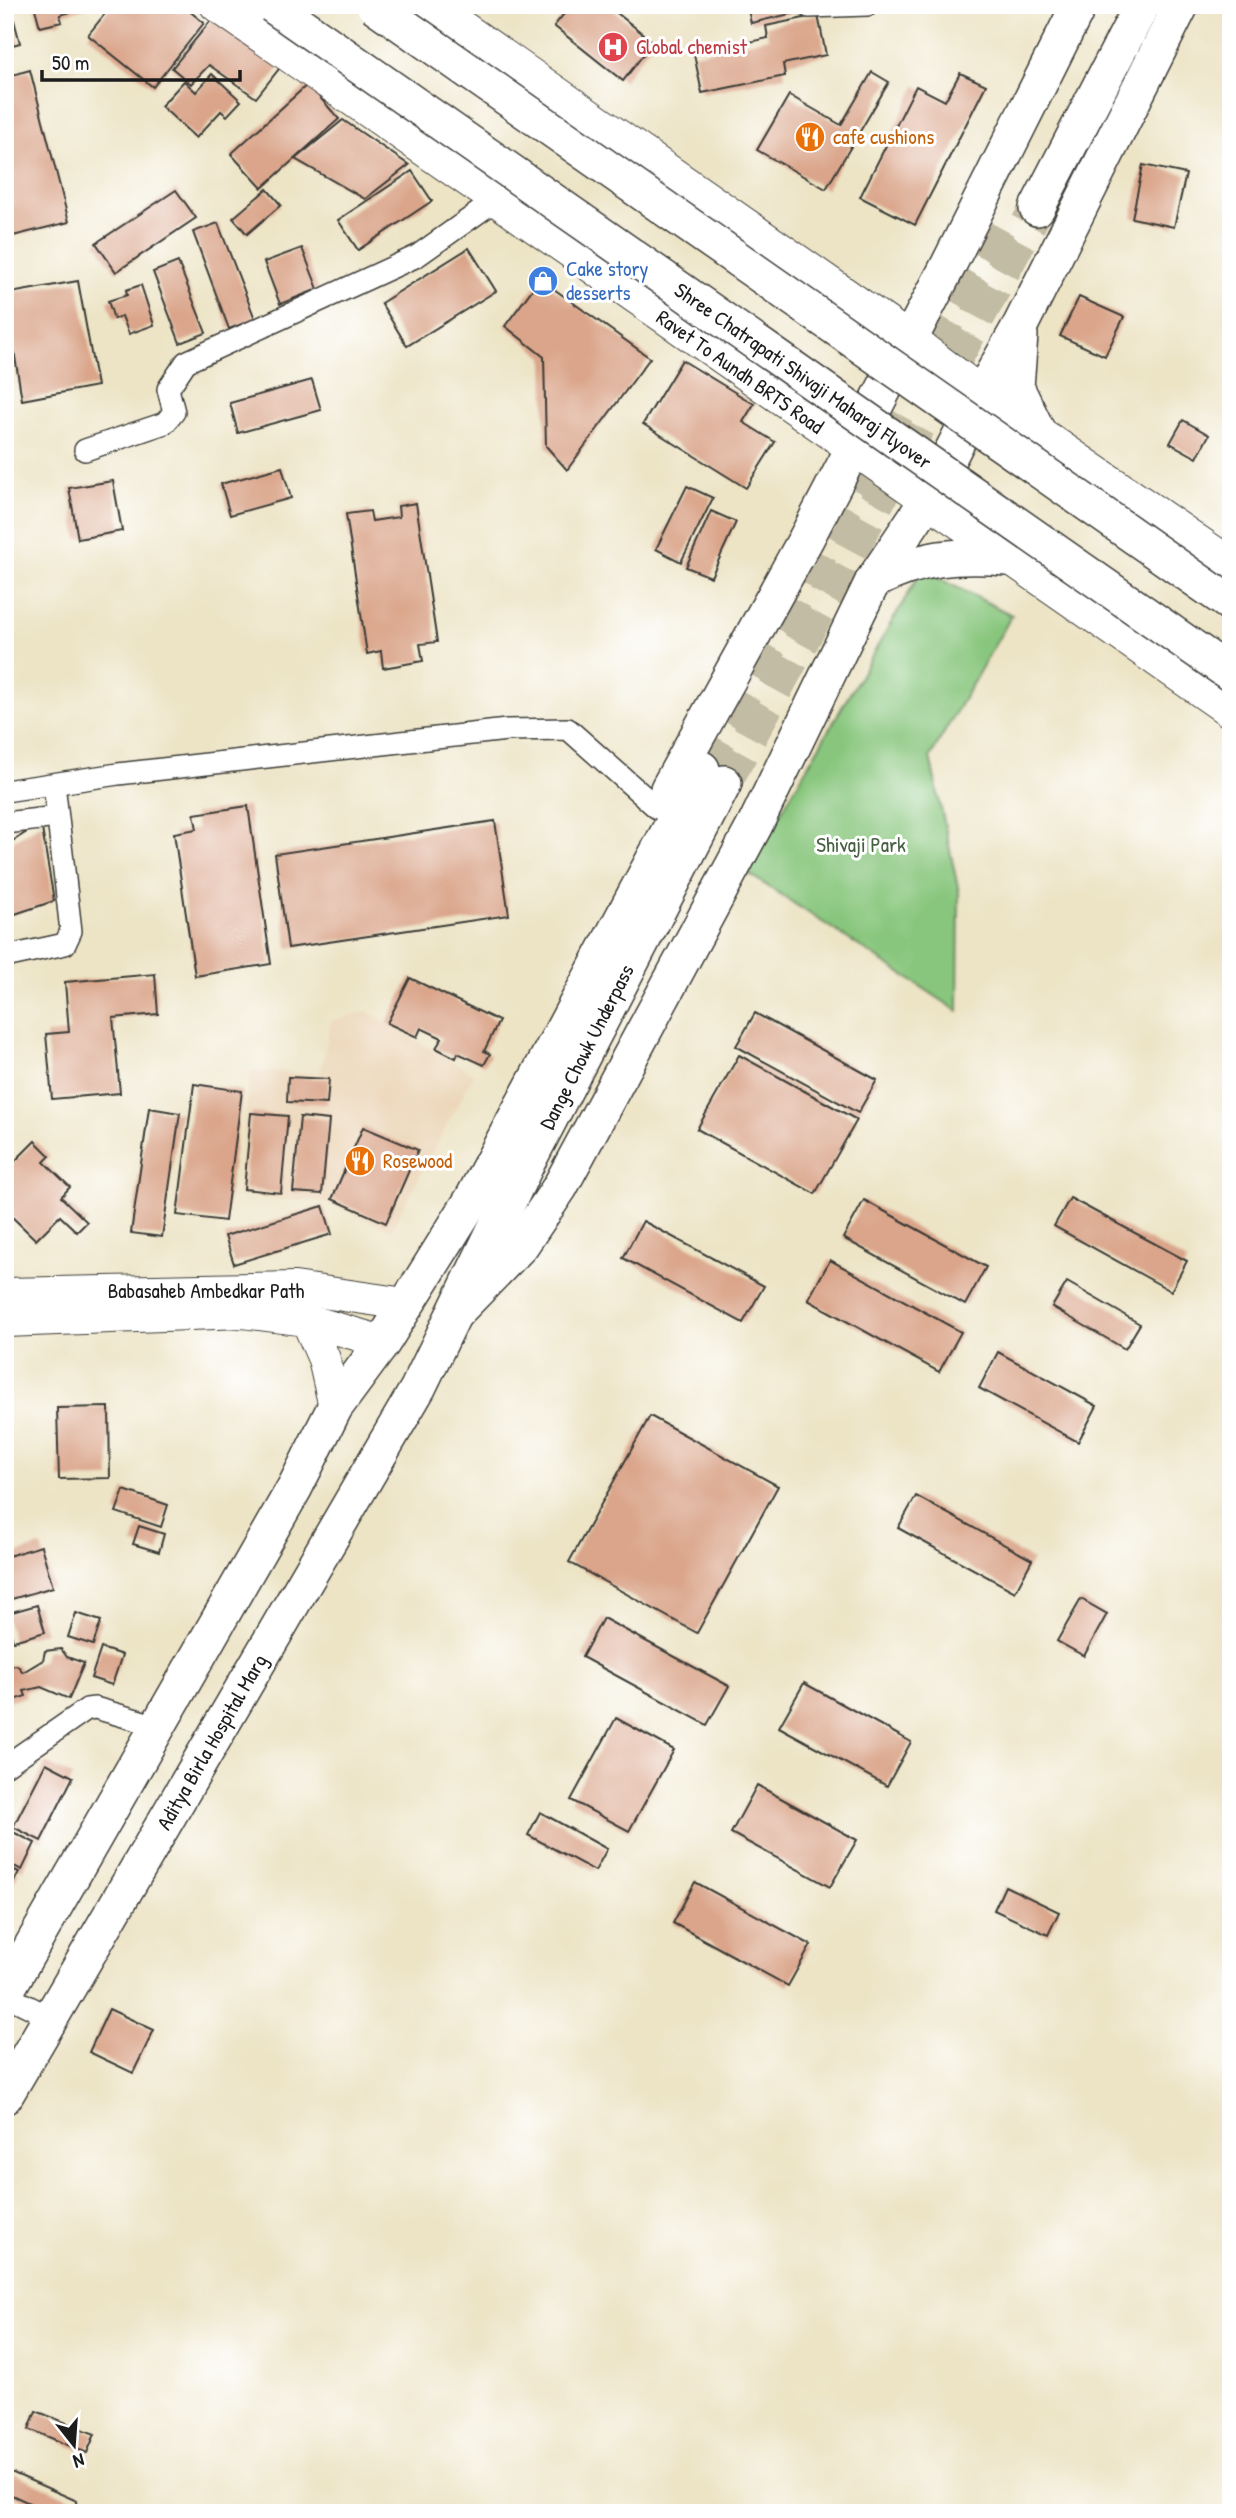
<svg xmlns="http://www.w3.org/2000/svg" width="1236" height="2518" viewBox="0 0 1236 2518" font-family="'Patrick Hand',sans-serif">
  <rect width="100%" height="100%" fill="#fff"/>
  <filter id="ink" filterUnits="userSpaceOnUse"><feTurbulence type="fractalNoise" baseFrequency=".0143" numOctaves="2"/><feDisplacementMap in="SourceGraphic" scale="14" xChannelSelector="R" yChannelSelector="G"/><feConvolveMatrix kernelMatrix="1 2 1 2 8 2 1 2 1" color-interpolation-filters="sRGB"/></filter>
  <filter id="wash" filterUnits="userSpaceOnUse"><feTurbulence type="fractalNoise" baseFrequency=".00686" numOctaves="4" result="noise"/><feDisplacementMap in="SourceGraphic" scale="28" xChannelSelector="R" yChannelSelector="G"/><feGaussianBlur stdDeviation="1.57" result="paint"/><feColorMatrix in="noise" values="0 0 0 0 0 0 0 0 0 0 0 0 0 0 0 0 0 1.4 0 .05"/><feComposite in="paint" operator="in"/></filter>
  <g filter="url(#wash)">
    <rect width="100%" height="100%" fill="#ede4c6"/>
    <path fill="#ecd7ba" d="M 367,1011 L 474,1074 L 391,1230 L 324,1202 L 237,1196 L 250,1071 L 320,1074 L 331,1021 Z"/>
    <path fill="#88c67d" stroke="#52714c" stroke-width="2" d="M 922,570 L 1012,615 L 930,757 L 959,892 L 958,1011 L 746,872 Z"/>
    <g id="blocks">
      <g fill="#daa58a">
        <path d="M 5,5 L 10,5 L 20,43 L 5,47 Z"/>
        <path d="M 34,5 L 92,5 L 92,6 L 60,15 L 62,22 L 40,27 Z"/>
        <path d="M 112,5 L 182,5 L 204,23 L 153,87 L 88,35 Z"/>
        <path d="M 571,5 L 607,5 L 653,42 L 623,81 L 554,26 Z"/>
        <path d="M 747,5 L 797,5 L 799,12 L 751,23 Z"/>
        <path d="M 818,15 L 826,55 L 783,64 L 785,76 L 702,93 L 694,54 L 768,38 L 766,26 Z"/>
        <path d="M 212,19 L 282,65 L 256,98 L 209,65 L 191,84 L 172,68 Z"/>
        <path d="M 30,70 L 69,222 L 5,238 L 5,77 Z"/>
        <path d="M 872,72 L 889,82 L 826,189 L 757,150 L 789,95 L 841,125 Z"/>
        <path d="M 960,73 L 986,85 L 915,225 L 860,197 L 916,86 L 945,101 Z"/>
        <path d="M 212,74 L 241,101 L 227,116 L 221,111 L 196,138 L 161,106 L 184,81 L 196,92 Z"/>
        <path d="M 308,84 L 339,119 L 262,188 L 231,154 Z"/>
        <path d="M 343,120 L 409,165 L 365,199 L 295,159 Z"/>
        <path d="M 1143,165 L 1186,174 L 1174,227 L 1132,218 Z"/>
        <path d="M 412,171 L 432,201 L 358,250 L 338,220 Z"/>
        <path d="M 267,189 L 281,205 L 247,234 L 233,218 Z"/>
        <path d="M 176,190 L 196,218 L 116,272 L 96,243 Z"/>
        <path d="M 218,223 L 255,319 L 229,329 L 193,232 Z"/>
        <path d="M 302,248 L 318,289 L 280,304 L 264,262 Z"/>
        <path d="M 469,248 L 496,291 L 407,346 L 381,303 Z"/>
        <path d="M 178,262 L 206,333 L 180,343 L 153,272 Z"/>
        <path d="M 540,279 L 650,358 L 567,470 L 546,446 L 544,357 L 505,326 Z"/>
        <path d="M 78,281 L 97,386 L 22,400 L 5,294 Z"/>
        <path d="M 141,285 L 154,325 L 129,334 L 122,316 L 114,319 L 108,301 L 127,295 L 126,290 Z"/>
        <path d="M 1079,297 L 1124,317 L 1105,356 L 1060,336 Z"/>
        <path d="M 682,360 L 754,404 L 743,422 L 775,442 L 746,488 L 643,424 Z"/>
        <path d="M 312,380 L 321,410 L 238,433 L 230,403 Z"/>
        <path d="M 1183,420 L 1209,435 L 1197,458 L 1170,443 Z"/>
        <path d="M 282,467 L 291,498 L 230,515 L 221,484 Z"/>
        <path d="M 113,481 L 122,531 L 78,539 L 69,488 Z"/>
        <path d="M 687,486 L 713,498 L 681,562 L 656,549 Z"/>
        <path d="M 416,503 L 437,642 L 420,644 L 423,661 L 383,668 L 381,651 L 367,654 L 346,514 L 370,511 L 372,521 L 399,517 L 398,506 Z"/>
        <path d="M 711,511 L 736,522 L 711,577 L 686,567 Z"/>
        <path d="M 248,806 L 271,964 L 195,976 L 174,833 L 197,829 L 194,814 Z"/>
        <path d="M 495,821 L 509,915 L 288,948 L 275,854 Z"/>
        <path d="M 41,823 L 54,901 L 9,916 L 5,908 L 5,846 Z"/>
        <path d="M 155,974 L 158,1014 L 113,1018 L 120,1093 L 52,1099 L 46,1034 L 69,1032 L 65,982 Z"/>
        <path d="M 410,978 L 499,1021 L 484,1051 L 490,1054 L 484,1065 L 458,1053 L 456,1058 L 436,1048 L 442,1038 L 421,1028 L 417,1037 L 387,1023 Z"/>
        <path d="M 755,1013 L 877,1080 L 858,1113 L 736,1046 Z"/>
        <path d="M 739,1055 L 857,1120 L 815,1194 L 697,1129 Z"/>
        <path d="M 288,1077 L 329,1079 L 327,1104 L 287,1102 Z"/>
        <path d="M 194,1084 L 242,1091 L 225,1221 L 177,1215 Z"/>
        <path d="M 149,1108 L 180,1113 L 162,1237 L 131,1233 Z"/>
        <path d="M 251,1113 L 288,1116 L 281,1193 L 244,1189 Z"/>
        <path d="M 300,1117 L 329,1120 L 322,1194 L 293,1192 Z"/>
        <path d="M 363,1127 L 418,1150 L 386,1223 L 332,1199 Z"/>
        <path d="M 35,1141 L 50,1156 L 44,1162 L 70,1187 L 61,1197 L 87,1222 L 77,1232 L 60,1216 L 36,1240 L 5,1210 L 5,1171 Z"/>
        <path d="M 1070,1198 L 1187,1261 L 1171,1291 L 1054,1226 Z"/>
        <path d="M 864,1200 L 986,1267 L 965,1305 L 843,1238 Z"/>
        <path d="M 323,1206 L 332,1234 L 234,1264 L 225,1236 Z"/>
        <path d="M 643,1221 L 764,1286 L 743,1323 L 623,1258 Z"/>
        <path d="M 830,1260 L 961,1332 L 939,1372 L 808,1300 Z"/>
        <path d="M 1067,1282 L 1140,1324 L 1125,1349 L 1052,1307 Z"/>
        <path d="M 998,1352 L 1097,1406 L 1078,1442 L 979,1388 Z"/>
        <path d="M 109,1407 L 110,1478 L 59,1479 L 57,1408 Z"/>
        <path d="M 650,1416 L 778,1486 L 697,1633 L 569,1562 Z"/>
        <path d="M 124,1490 L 168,1505 L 161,1527 L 116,1512 Z"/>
        <path d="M 916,1496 L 1032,1560 L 1015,1592 L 898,1528 Z"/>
        <path d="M 139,1526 L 164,1534 L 159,1552 L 133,1544 Z"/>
        <path d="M 41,1546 L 53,1587 L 5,1601 L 5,1557 Z"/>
        <path d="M 1081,1599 L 1107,1614 L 1084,1656 L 1057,1641 Z"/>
        <path d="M 37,1605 L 45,1632 L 13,1641 L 5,1614 Z"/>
        <path d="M 76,1613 L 101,1621 L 93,1645 L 68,1637 Z"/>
        <path d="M 603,1618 L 729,1686 L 707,1725 L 582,1657 Z"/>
        <path d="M 101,1648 L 122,1655 L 112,1685 L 91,1678 Z"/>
        <path d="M 61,1649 L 67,1657 L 84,1663 L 69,1699 L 41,1687 L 24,1691 L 26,1696 L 5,1703 L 5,1666 L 17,1665 L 23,1672 L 43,1660 L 45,1651 Z"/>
        <path d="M 804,1683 L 911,1742 L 887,1786 L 779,1727 Z"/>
        <path d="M 616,1718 L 674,1750 L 629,1831 L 571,1800 Z"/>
        <path d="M 46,1763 L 73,1777 L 41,1841 L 13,1827 Z"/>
        <path d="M 757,1785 L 857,1840 L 830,1887 L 731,1833 Z"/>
        <path d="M 540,1812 L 607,1849 L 595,1871 L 528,1835 Z"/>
        <path d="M 13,1832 L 35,1843 L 22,1870 L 5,1862 L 5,1848 Z"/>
        <path d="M 5,1866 L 19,1872 L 5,1899 Z"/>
        <path d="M 695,1882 L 811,1945 L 788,1986 L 673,1923 Z"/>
        <path d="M 1005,1886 L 1059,1912 L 1048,1935 L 994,1910 Z"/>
        <path d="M 109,2009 L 154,2030 L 133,2073 L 89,2052 Z"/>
        <path d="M 36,2411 L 95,2434 L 87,2453 L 29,2429 Z"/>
        <path d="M 11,2472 L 77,2501 L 71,2513 L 51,2513 L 5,2492 Z"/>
      </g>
    </g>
  </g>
  <g filter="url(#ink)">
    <use href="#blocks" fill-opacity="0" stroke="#3b3a36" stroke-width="2"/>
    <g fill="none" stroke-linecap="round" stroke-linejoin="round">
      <g stroke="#c3bca4" stroke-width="35" stroke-dasharray="35 18" stroke-linecap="butt">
        <path d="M 702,769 L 1001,222"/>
        <path d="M 724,783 L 1037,208"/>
      </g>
      <g stroke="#3b3a36" stroke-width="24">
        <g id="street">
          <path d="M 809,7 L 867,5"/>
          <path d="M 85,450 L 165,423 L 174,412 L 168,389 L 186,362 L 417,256 L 496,200"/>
          <path d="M 5,791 L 118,774 L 507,730 L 568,729 L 657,808"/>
          <path d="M 5,823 L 57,817"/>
          <path d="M 5,957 L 65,944 L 71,931 L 54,784"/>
          <path d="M 5,1766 L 87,1709 L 95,1708 L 158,1726"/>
          <path d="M 5,1995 L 50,2017"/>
        </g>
      </g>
      <g stroke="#3b3a36" stroke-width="34">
        <g id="secondary">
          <path d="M 216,5 L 1231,712"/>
          <path d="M 431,5 L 910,339 L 982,393 L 1231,564"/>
          <path d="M 5,1294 L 295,1288 L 405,1304"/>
          <path d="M 307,1320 L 383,1342"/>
          <path d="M 5,1321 L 242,1312 L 307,1320 L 324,1359 L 335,1407"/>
        </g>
      </g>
      <g stroke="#3b3a36" stroke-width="38">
        <g id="primary">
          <path d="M 1037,208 L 1142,5"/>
          <path d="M 1020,335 L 1016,387 L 1036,428"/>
          <path d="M 873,581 C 923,557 954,554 1008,558"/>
          <path d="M 668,789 L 807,537 L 948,266 L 1079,5"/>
          <path d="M 455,1313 L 521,1245 L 560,1187 L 755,825 L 873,581 L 926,502 L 982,393 L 1021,324 L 1181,5"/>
          <path d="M 5,1993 L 295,1487 L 335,1407 L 383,1342 L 473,1198 L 702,769"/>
          <path d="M 5,2096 L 418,1388 L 527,1163 L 724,783"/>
        </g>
      </g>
      <use href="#street" stroke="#fff" stroke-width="21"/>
      <use href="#secondary" stroke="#fff" stroke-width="32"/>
      <use href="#primary" stroke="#fff" stroke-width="35"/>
      <g stroke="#3b3a36" stroke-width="38" stroke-linecap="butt">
        <g id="primary-bridge">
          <path d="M 272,5 L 1231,674"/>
          <path d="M 374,5 L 1231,604"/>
        </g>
      </g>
      <use href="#primary-bridge" stroke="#fff" stroke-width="35"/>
    </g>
  </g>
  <defs>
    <g id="hospital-disc" transform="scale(1.575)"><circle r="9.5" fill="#e0444e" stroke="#fff"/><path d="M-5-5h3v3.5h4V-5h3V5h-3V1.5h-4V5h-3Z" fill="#fff"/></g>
    <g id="restaurant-disc" transform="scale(1.575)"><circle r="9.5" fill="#e8710a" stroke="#fff"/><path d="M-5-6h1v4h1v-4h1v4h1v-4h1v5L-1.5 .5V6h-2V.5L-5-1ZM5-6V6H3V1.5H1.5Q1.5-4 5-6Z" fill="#fff"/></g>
    <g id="shop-disc" transform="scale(1.575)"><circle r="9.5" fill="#3f7fe0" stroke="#fff"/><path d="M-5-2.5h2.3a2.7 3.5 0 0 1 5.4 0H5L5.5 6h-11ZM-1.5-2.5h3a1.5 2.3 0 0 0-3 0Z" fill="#fff"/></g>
  </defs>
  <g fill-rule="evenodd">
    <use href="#hospital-disc" x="613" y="47"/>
    <use href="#restaurant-disc" x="810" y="137"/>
    <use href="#shop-disc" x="543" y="281"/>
    <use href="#restaurant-disc" x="360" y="1161"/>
  </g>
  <g text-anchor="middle" stroke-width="6" stroke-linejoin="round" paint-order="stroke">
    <g font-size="21" fill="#be3a42" stroke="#fff" text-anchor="start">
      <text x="636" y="54">Global chemist</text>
    </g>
    <g font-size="21" fill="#c56008" stroke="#fff" text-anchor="start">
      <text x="833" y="144">cafe cushions</text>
      <text x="383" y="1168">Rosewood</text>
    </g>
    <g font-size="21" fill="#366cbe" stroke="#fff" text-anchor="start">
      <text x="566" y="276">Cake story<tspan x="566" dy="24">desserts</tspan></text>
    </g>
    <g font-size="21" fill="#1c1c1c" stroke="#fff">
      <text transform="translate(740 372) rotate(35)" y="7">Ravet To Aundh BRTS Road</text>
      <text transform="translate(803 376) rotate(35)" y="7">Shree Chatrapati Shivaji Maharaj Flyover</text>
      <text transform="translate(587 1047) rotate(-63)" y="7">Dange Chowk Underpass</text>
      <text x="206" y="1298">Babasaheb Ambedkar Path</text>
      <text transform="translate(212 1742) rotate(-60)" y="7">Aditya Birla Hospital Marg</text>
    </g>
    <g font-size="21" fill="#476043" stroke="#fff">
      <text x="861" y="852">Shivaji Park</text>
    </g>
  </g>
  <rect width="1236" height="2518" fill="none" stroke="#fff" stroke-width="28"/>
  <g transform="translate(74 2445) rotate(163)" stroke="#ffffff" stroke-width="5" paint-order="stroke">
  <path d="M0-5L12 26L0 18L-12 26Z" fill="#1c1c1c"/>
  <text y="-10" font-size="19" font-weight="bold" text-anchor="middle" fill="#1c1c1c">N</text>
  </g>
  <path d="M42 70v10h198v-10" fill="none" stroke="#1c1c1c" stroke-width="3.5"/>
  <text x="52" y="70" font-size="21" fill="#1c1c1c" stroke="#ffffff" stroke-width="5" paint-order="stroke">50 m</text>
</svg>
